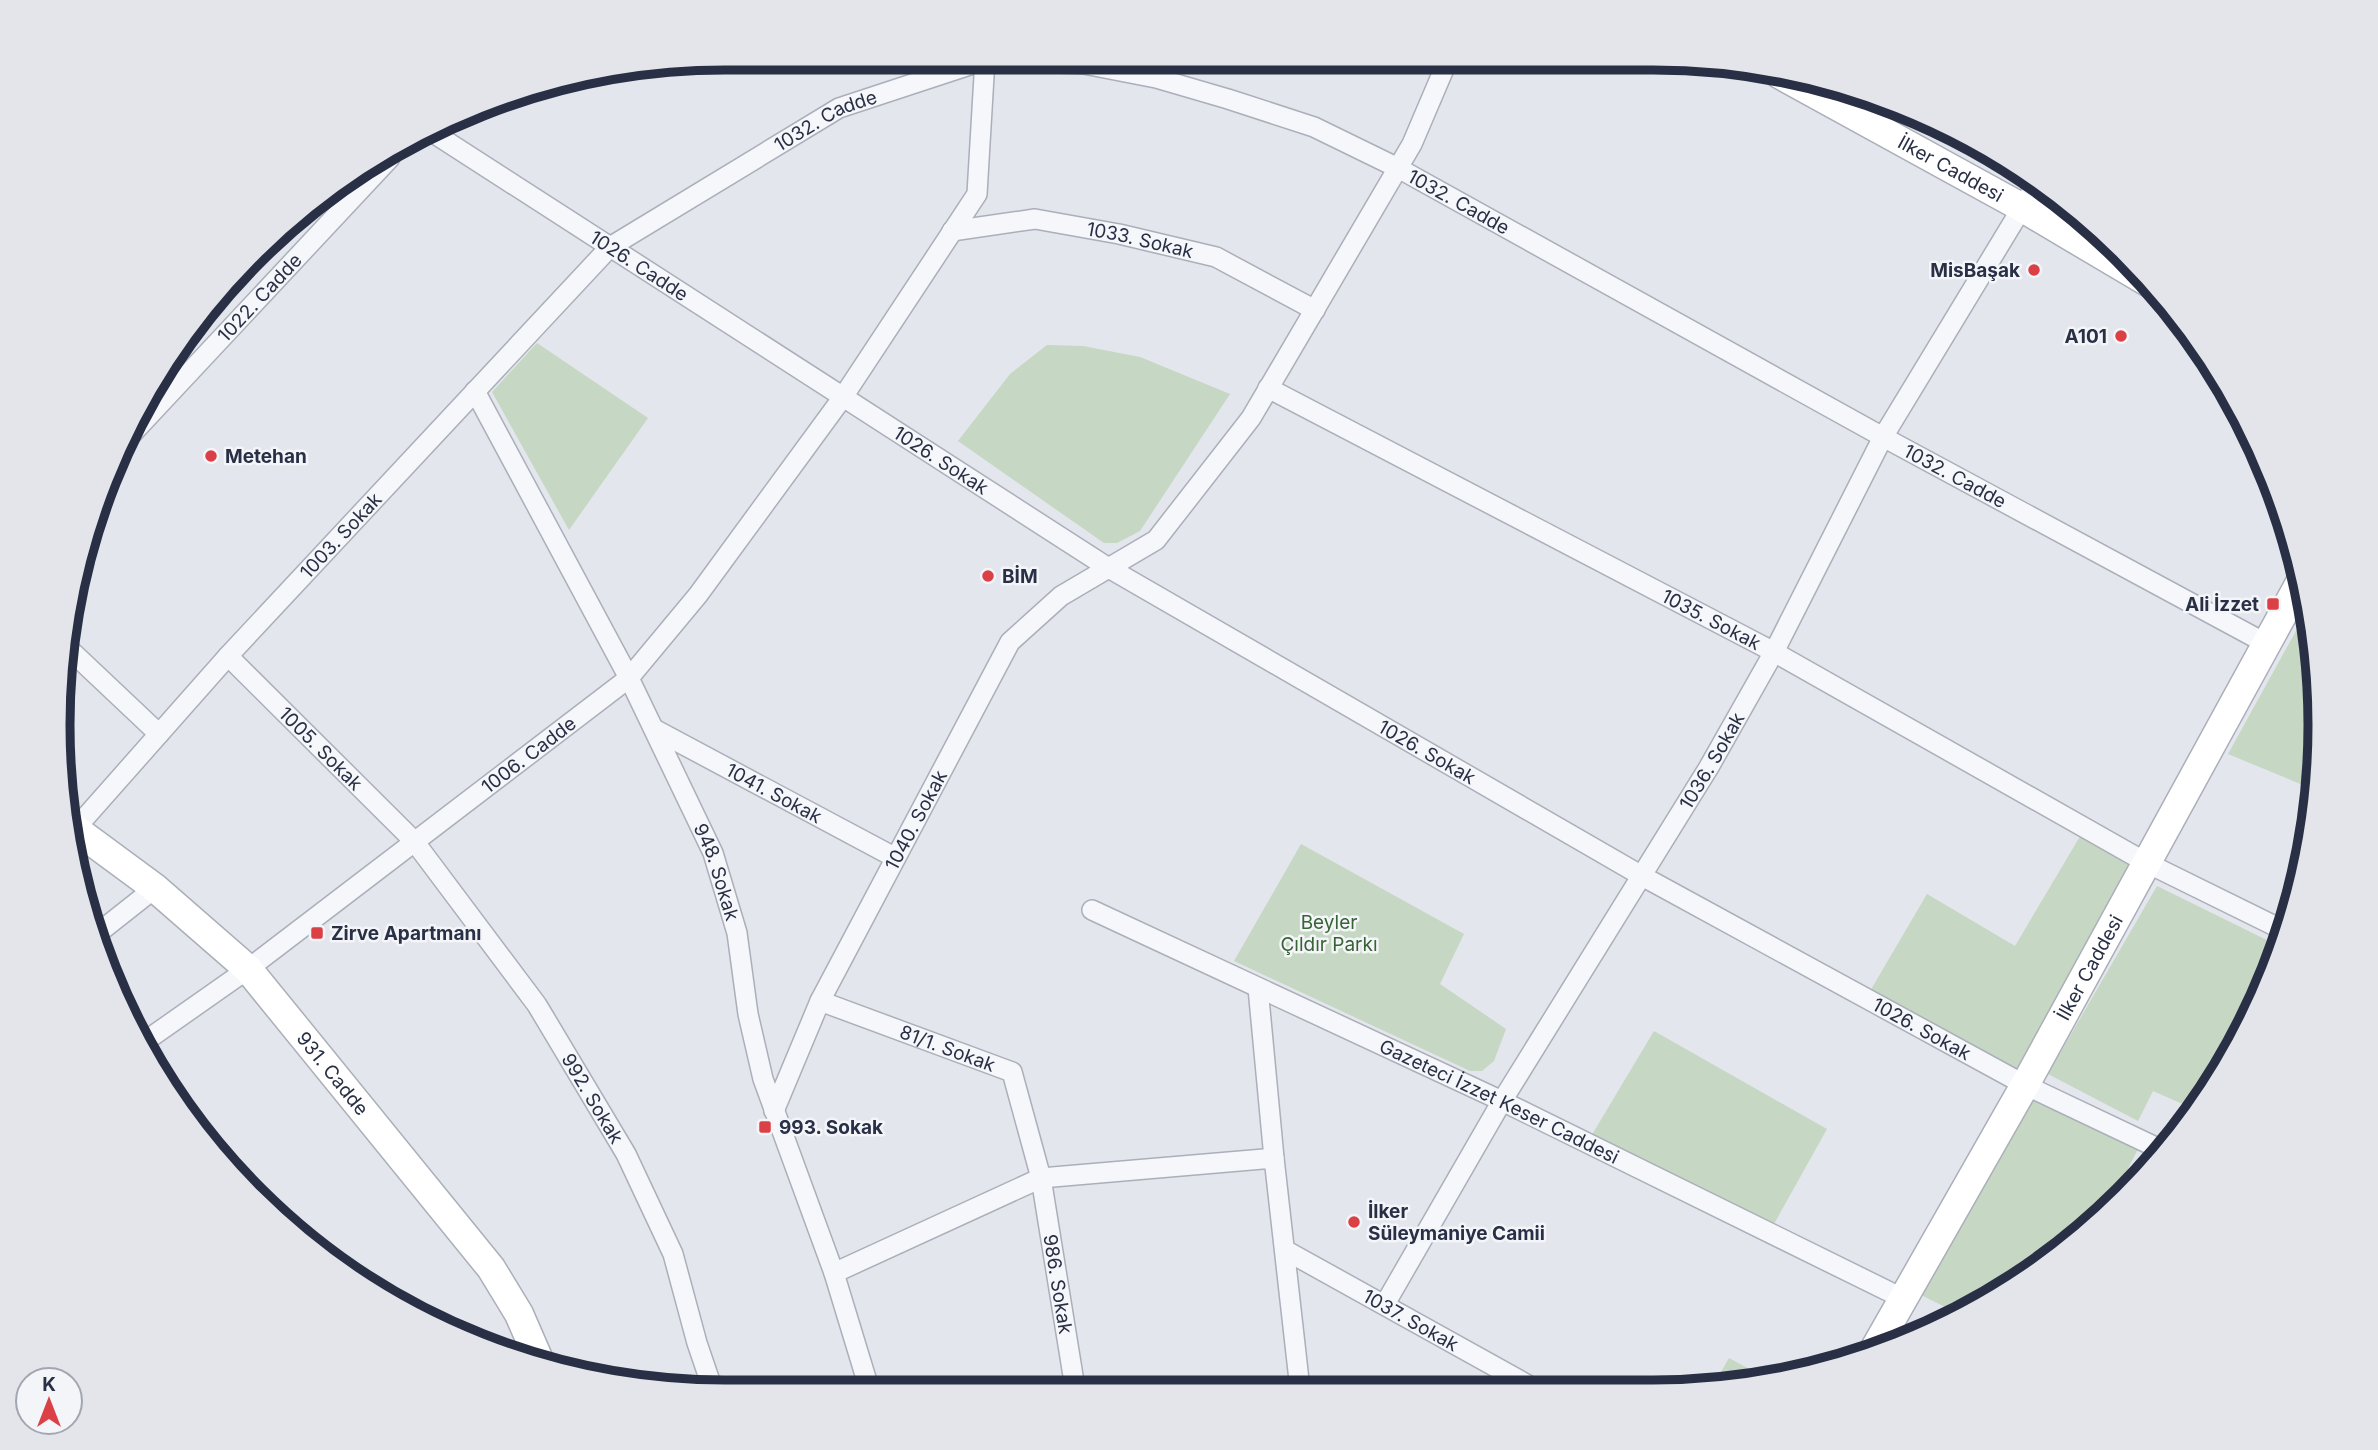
<svg xmlns="http://www.w3.org/2000/svg" width="2378" height="1450" viewBox="0 0 2378 1450" font-family="Inter,sans-serif">
  <rect width="100%" height="100%" fill="#e3e6ec"/>
  <g fill="#c6d7c3">
    <path d="M 537,343 L 648,418 L 569,530 L 492,392 Z"/>
    <path d="M 1047,345 L 1083,346 L 1140,357 L 1230,394 L 1140,531 L 1117,543 L 1104,543 L 958,441 L 1010,374 Z"/>
    <path d="M 2308,609 L 2314,638 L 2319,768 L 2315,790 L 2228,754 Z"/>
    <path d="M 2085,828 L 2147,863 L 2025,1085 L 2142,1141 L 2105,1214 L 2093,1226 L 1986,1303 L 1959,1314 L 1909,1289 L 2025,1085 L 1866,998 L 1927,894 L 2015,946 Z"/>
    <path d="M 1301,844 L 1464,934 L 1440,984 L 1506,1029 L 1494,1061 L 1482,1071 L 1470,1071 L 1234,961 Z"/>
    <path d="M 2157,886 L 2279,946 L 2252,1020 L 2233,1049 L 2221,1045 L 2194,1109 L 2153,1091 L 2138,1121 L 2048,1074 Z"/>
    <path d="M 1654,1031 L 1827,1129 L 1769,1233 L 1587,1143 Z"/>
    <path d="M 1729,1358 L 1767,1379 L 1712,1388 Z"/>
  </g>
  <g fill="none" stroke-linecap="round" stroke-linejoin="round">
    <g stroke="#abafba" stroke-width="22">
      <g id="street">
        <path id="s1" d="M 435,134 L 1107,567 L 1642,876 L 2025,1085 L 2164,1151"/>
        <path id="s2" d="M 952,231 L 1035,219 L 1119,234 L 1216,257 L 1315,310"/>
        <path id="s3" d="M 1268,388 L 1774,652 L 2147,863 L 2285,931"/>
        <path id="s4" d="M 475,391 L 629,678 L 713,853 L 737,933 L 748,1014 L 763,1079 L 834,1273 L 869,1388"/>
        <path id="s5" d="M 129,437 L 390,158"/>
        <path d="M 70,650 L 159,734"/>
        <path id="s6" d="M 228,656 L 414,841 L 537,1005 L 626,1154 L 673,1254 L 697,1343 L 712,1387"/>
        <path id="s7" d="M 654,729 L 894,857"/>
        <path id="s8" d="M 75,829 L 228,656 L 610,247 L 839,108 L 985,60 L 1084,64 L 1156,78 L 1228,99 L 1314,127 L 1398,168 L 1883,437 L 2267,644"/>
        <path id="s9" d="M 1092,910 L 1502,1101 L 1904,1299"/>
        <path d="M 93,937 L 155,888"/>
        <path d="M 1258,988 L 1274,1158"/>
        <path id="s10" d="M 820,1001 L 1012,1072 L 1041,1178 L 1075,1388"/>
        <path id="s11" d="M 144,1042 L 248,969 L 629,678 L 698,595 L 843,397 L 977,194 L 985,59"/>
        <path id="s12" d="M 774,1111 L 820,1001 L 1010,642 L 1061,596 L 1156,540 L 1251,418 L 1412,144 L 1447,62"/>
        <path id="s13" d="M 1285,1250 L 1537,1390"/>
        <path d="M 834,1273 L 1041,1178 L 1274,1158 L 1300,1389"/>
        <path id="s14" d="M 1385,1304 L 1502,1101 L 1709,767 L 1774,652 L 1883,437 L 2037,183"/>
      </g>
    </g>
    <g stroke="#abafba" stroke-width="31">
      <g id="secondary">
        <path id="s15" d="M 1779,74 L 2021,207 L 2156,287"/>
        <path id="s16" d="M 75,829 L 155,888 L 248,969 L 491,1268 L 519,1314 L 539,1360"/>
        <path id="s17" d="M 1874,1350 L 2025,1085 L 2301,581"/>
      </g>
    </g>
    <use href="#street" stroke="#f6f7fa" stroke-width="19"/>
    <use href="#secondary" stroke="#fff" stroke-width="28"/>
  </g>
  <g fill="#da4045" stroke="#f3f5f9" stroke-width="2.5">
    <circle cx="2034" cy="270" r="7"/>
    <circle cx="2121" cy="336" r="7"/>
    <circle cx="211" cy="456" r="7"/>
    <circle cx="988" cy="576" r="7"/>
    <rect x="2266" y="597" width="14" height="14" rx="3.5"/>
    <rect x="310" y="926" width="14" height="14" rx="3.5"/>
    <rect x="758" y="1120" width="14" height="14" rx="3.5"/>
    <circle cx="1354" cy="1222" r="7"/>
  </g>
  <g text-anchor="middle" stroke-width="5" stroke-linejoin="round" paint-order="stroke">
    <g font-size="19" fill="#293046" stroke="#f3f5f9">
      <text dy="7" stroke="none"><textPath href="#s8" startOffset="1041">1032. Cadde</textPath></text>
      <text dy="7" stroke="none"><textPath href="#s15" startOffset="196">İlker Caddesi</textPath></text>
      <text dy="7" stroke="none"><textPath href="#s8" startOffset="1713">1032. Cadde</textPath></text>
      <text dy="7" stroke="none"><textPath href="#s2" startOffset="191">1033. Sokak</textPath></text>
      <text dy="7" stroke="none"><textPath href="#s1" startOffset="243">1026. Cadde</textPath></text>
      <text dy="7" stroke="none"><textPath href="#s5" startOffset="191">1022. Cadde</textPath></text>
      <text dy="7" stroke="none"><textPath href="#s1" startOffset="602">1026. Sokak</textPath></text>
      <text dy="7" stroke="none"><textPath href="#s8" startOffset="2280">1032. Cadde</textPath></text>
      <text dy="7" stroke="none"><textPath href="#s8" startOffset="396">1003. Sokak</textPath></text>
      <text dy="7" stroke="none"><textPath href="#s3" startOffset="500">1035. Sokak</textPath></text>
      <text dy="7" stroke="none"><textPath href="#s6" startOffset="131">1005. Sokak</textPath></text>
      <text dy="7" stroke="none"><textPath href="#s1" startOffset="1169">1026. Sokak</textPath></text>
      <text dy="7" stroke="none"><textPath href="#s11" startOffset="480">1006. Cadde</textPath></text>
      <text dy="7" stroke="none"><textPath href="#s14" startOffset="634">1036. Sokak</textPath></text>
      <text dy="7" stroke="none"><textPath href="#s7" startOffset="136">1041. Sokak</textPath></text>
      <text dy="7" stroke="none"><textPath href="#s12" startOffset="324">1040. Sokak</textPath></text>
      <text dy="7" stroke="none"><textPath href="#s4" startOffset="539">948. Sokak</textPath></text>
      <text dy="7" stroke="none"><textPath href="#s17" startOffset="439">İlker Caddesi</textPath></text>
      <text dy="7" stroke="none"><textPath href="#s1" startOffset="1736">1026. Sokak</textPath></text>
      <text dy="7" stroke="none"><textPath href="#s10" startOffset="136">81/1. Sokak</textPath></text>
      <text dy="7" stroke="none"><textPath href="#s16" startOffset="357">931. Cadde</textPath></text>
      <text dy="7" stroke="none"><textPath href="#s6" startOffset="576">992. Sokak</textPath></text>
      <text dy="7" stroke="none"><textPath href="#s9" startOffset="450">Gazeteci İzzet Keser Caddesi</textPath></text>
      <text dy="7" stroke="none"><textPath href="#s10" startOffset="422">986. Sokak</textPath></text>
      <text dy="7" stroke="none"><textPath href="#s13" startOffset="144">1037. Sokak</textPath></text>
    </g>
    <g font-size="19" font-weight="bold" fill="#293046" stroke="#f3f5f9" text-anchor="start">
      <text x="2020" y="277" text-anchor="end">MisBaşak</text>
      <text x="2107" y="343" text-anchor="end">A101</text>
      <text x="225" y="463">Metehan</text>
      <text x="1002" y="583">BİM</text>
      <text x="2259" y="611" text-anchor="end">Ali İzzet</text>
      <text x="331" y="940">Zirve Apartmanı</text>
      <text x="779" y="1134">993. Sokak</text>
      <text x="1368" y="1218">İlker<tspan x="1368" dy="22">Süleymaniye Camii</tspan></text>
    </g>
    <g font-size="19" fill="#386335" stroke="#f3f5f9">
      <text x="1329" y="929">Beyler<tspan x="1329" dy="22">Çıldır Parkı</tspan></text>
    </g>
  </g>
  <path d="M0 0H2378V1450H0ZM725 70H1653A655 655 0 0 1 2308 725V725A655 655 0 0 1 1653 1380H725A655 655 0 0 1 70 725V725A655 655 0 0 1 725 70Z" fill="#e3e5eb" fill-rule="evenodd"/>
  <path fill="none" stroke="#293046" stroke-width="9" d="M725 70H1653A655 655 0 0 1 2308 725V725A655 655 0 0 1 1653 1380H725A655 655 0 0 1 70 725V725A655 655 0 0 1 725 70Z"/>
  <g transform="translate(49 1401)"><circle r="33" fill="#f3f5f9" stroke="#a2a6b1" stroke-width="2"/>
  <path d="M0-5L12 26L0 18L-12 26Z" fill="#da4045"/>
  <text y="-10" font-size="19" font-weight="bold" text-anchor="middle" fill="#293046">K</text>
  </g>
</svg>
